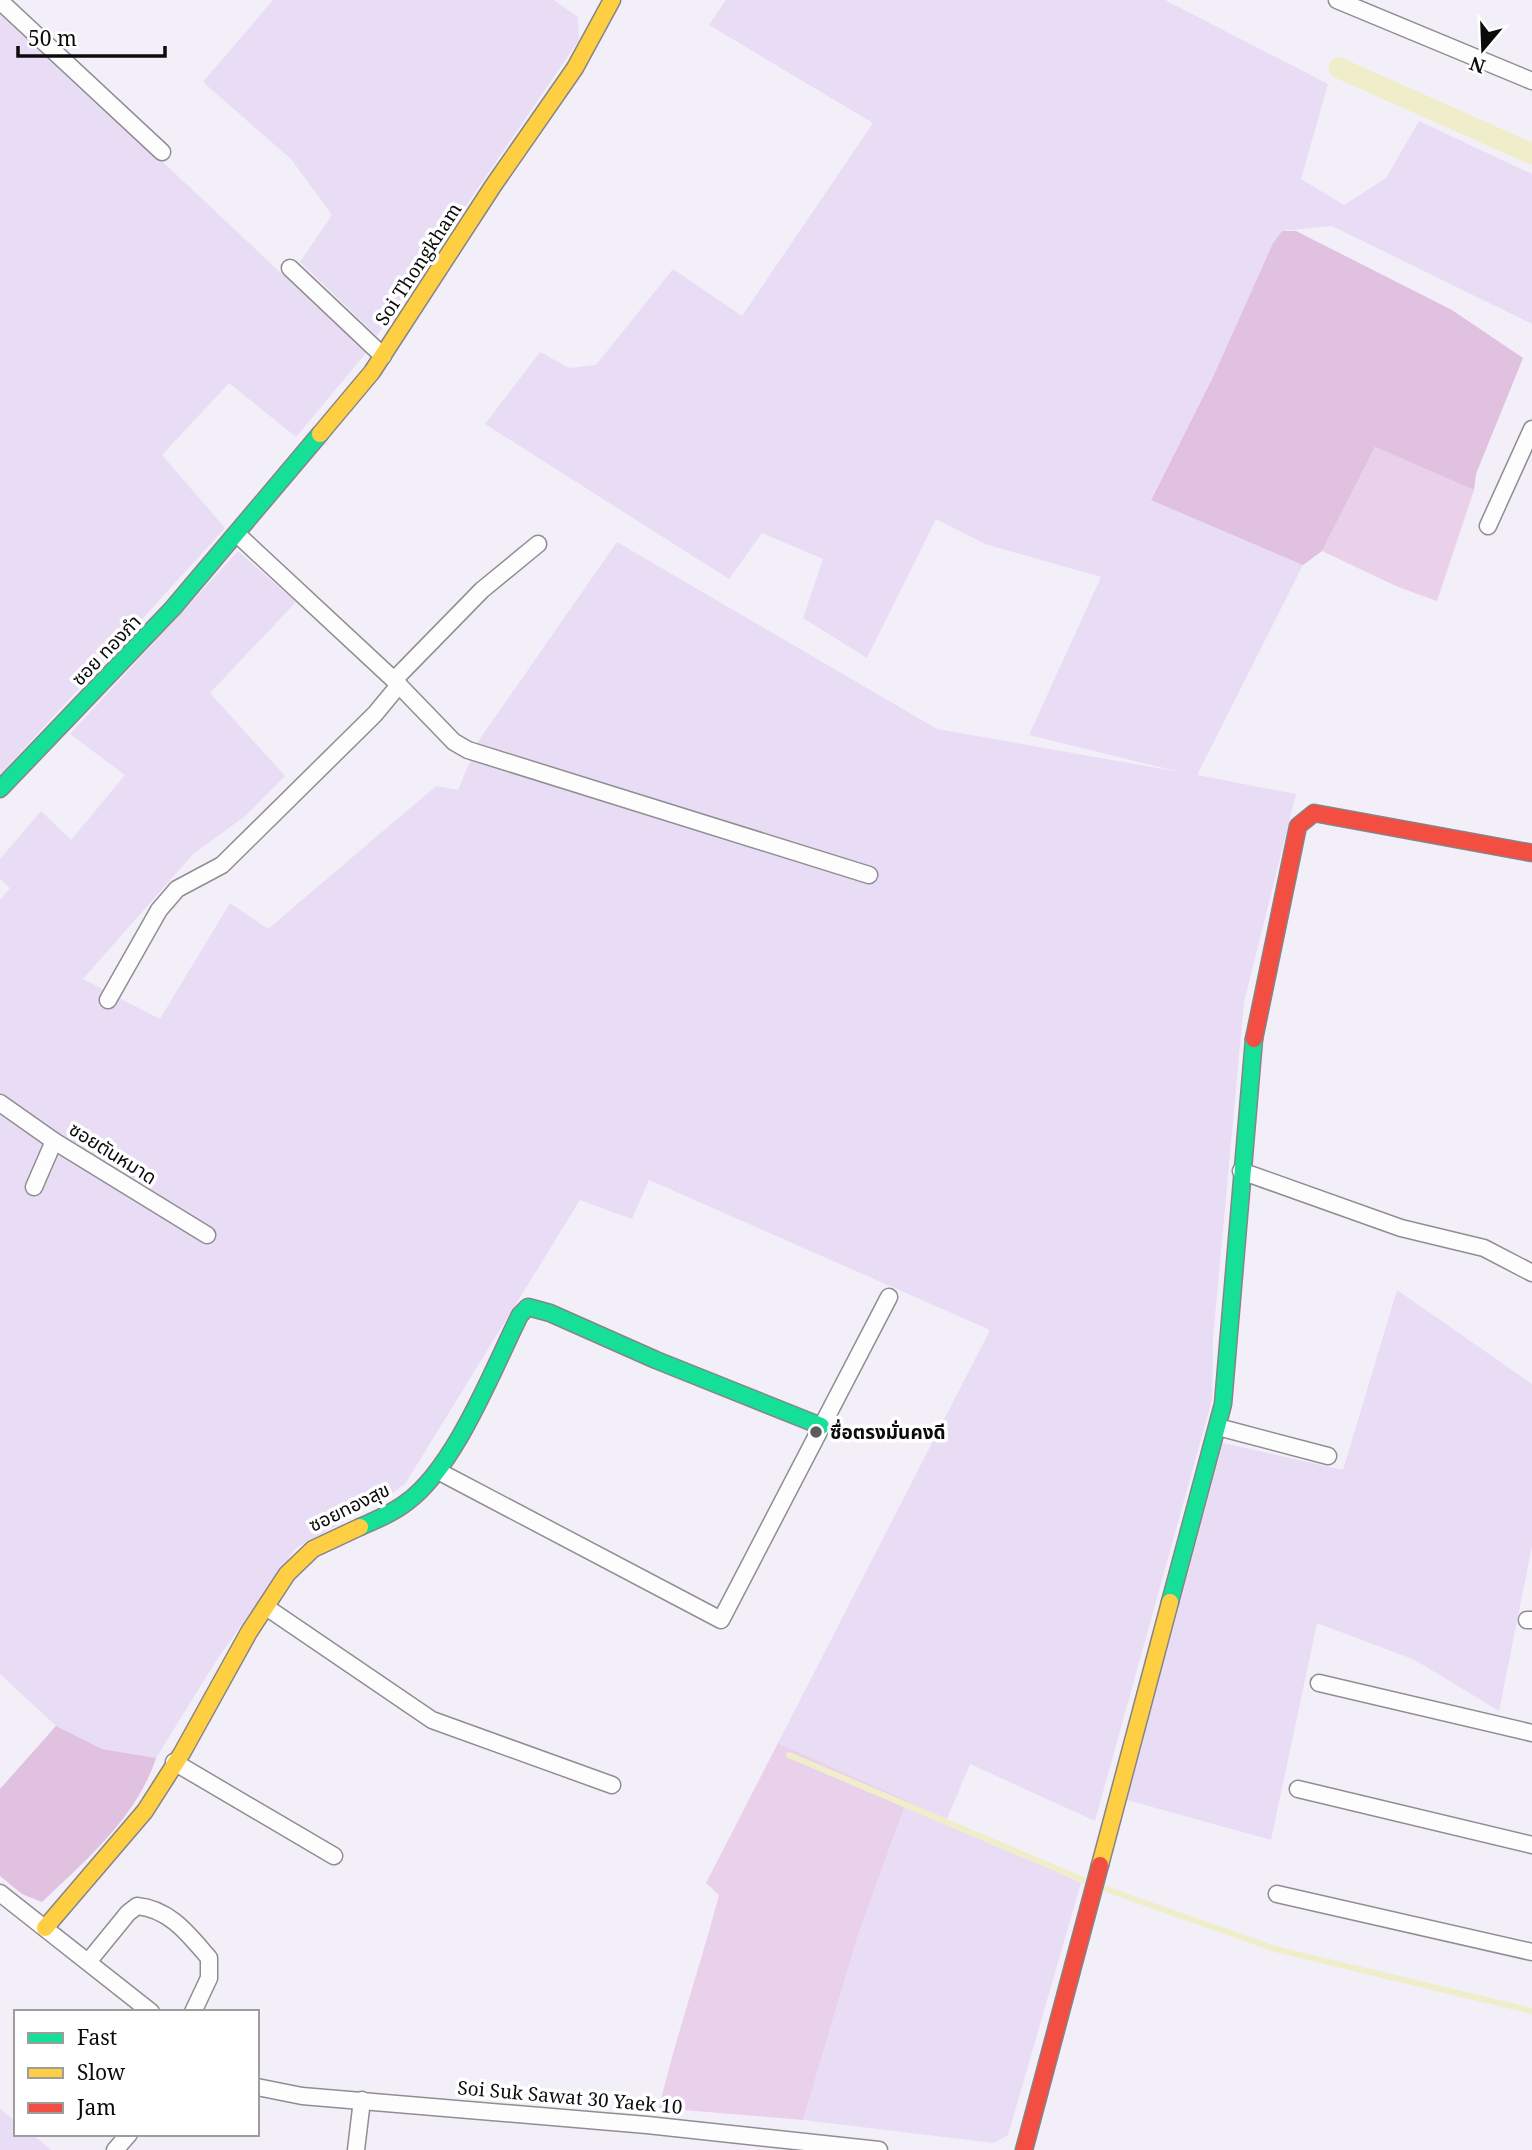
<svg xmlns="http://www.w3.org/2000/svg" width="1532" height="2150" viewBox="0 0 1532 2150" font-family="'Noto Serif','Noto Sans Thai',serif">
  <rect width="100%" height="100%" fill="#f3eff9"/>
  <g fill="#e8ddf4">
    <path d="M 273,0 L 554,0 L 578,17 L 579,40 L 377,336 L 300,262 L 332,215 L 291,159 L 203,82 Z"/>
    <path d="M 726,0 L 1165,0 L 1328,84 L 1301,179 L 1344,205 L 1386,178 L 1419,121 L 1532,174 L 1532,324 L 1332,226 L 1282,231 L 1273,243 L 1213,377 L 1151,499 L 1303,565 L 1197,775 L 1296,794 L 1244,1002 L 1213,1338 L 1212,1400 L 1095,1821 L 970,1764 L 947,1819 L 1081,1883 L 1008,2135 L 994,2143 L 803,2120 L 859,1932 L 907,1802 L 778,1743 L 990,1330 L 649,1180 L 632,1219 L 580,1200 L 405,1484 L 380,1502 L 296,1548 L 216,1661 L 156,1758 L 102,1749 L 56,1726 L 0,1674 L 0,900 L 10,888 L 0,879 L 0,859 L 41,811 L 71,840 L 125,775 L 70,734 L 238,551 L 296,602 L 210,693 L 285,776 L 244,817 L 193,854 L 83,979 L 160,1019 L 230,903 L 268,929 L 436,786 L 458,790 L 479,740 L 617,542 L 937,729 L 1180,772 L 1029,735 L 1101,577 L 985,544 L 936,519 L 867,658 L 803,618 L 823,559 L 762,533 L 729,579 L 485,424 L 540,352 L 569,368 L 596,365 L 673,269 L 742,316 L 873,123 L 709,25 Z"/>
    <path d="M 0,9 L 366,353 L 296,437 L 229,383 L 162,455 L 225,528 L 0,775 Z"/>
    <path d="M 1397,1290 L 1532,1384 L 1532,1546 L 1499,1711 L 1415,1660 L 1317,1623 L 1271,1840 L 1127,1800 L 1223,1443 L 1343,1470 Z"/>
    <path d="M 0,2109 L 16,2121 L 16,2134 L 32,2134 L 51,2150 L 0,2150 Z"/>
  </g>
  <g fill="#ead1eb">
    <path d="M 1375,447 L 1474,490 L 1437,601 L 1398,587 L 1322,551 Z"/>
    <path d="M 778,1743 L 907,1801 L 859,1932 L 803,2120 L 659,2108 C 676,2036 700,1967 719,1895 L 706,1883 Z"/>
  </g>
  <g fill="#e0c1df">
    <path d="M 1282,231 L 1296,231 L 1452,310 L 1523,358 L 1476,474 L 1474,490 L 1375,447 L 1322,551 L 1303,565 L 1151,500 L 1213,377 L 1273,243 Z"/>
    <path d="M 56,1726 L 102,1749 L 156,1758 C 137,1817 86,1860 42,1902 L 22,1894 L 0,1876 L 0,1789 Z"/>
  </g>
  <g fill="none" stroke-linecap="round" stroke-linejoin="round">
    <g stroke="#f0edca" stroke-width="6">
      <path d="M 789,1755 L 1090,1883"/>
      <path d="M 1100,1887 L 1275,1949 L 1532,2011"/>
    </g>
    <path stroke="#f0edca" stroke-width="21" d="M 1339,68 L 1532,154"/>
    <g stroke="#8f8e92" stroke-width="19">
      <g id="street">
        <path d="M 1337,0 L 1532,81"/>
        <path d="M 0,1 L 162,152"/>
        <path d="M 290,268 L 383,356"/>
        <path d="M 1488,526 L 1532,429"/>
        <path d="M 238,535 L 394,680 L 454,742 L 468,750 L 869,875"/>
        <path d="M 394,680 L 482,590 L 538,544"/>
        <path d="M 108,1000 L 159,910 L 177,889 L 222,865 L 375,714 L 399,685"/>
        <path d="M 0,1103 L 54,1141 L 207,1235"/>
        <path d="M 1241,1171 L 1401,1228 L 1484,1248 L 1532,1273"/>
        <path d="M 34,1187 L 54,1141"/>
        <path d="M 1218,1427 L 1328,1456"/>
        <path d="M 438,1471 L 721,1620 L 889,1297"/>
        <path d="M 266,1607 L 432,1720 L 612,1785"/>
        <path d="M 1527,1620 L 1532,1620"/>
        <path d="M 1319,1683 L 1532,1733"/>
        <path d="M 174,1762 L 334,1856"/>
        <path d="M 1298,1789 L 1532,1845"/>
        <path d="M 0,1893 L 151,2012"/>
        <path d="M 1277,1894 L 1532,1952"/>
        <path d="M 88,1962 L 128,1913 L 137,1906 C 170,1909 189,1935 209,1958 L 209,1978 L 193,2012"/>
        <path d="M 257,2087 L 302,2096 L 647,2125 L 879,2150"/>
        <path d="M 115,2150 L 129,2134"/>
        <path d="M 356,2150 L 362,2100"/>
      </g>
    </g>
    <g stroke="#868489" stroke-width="19">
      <g id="fast">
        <path d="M 0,789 L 173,608 L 320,434"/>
        <path d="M 360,1527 C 376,1520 393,1513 407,1502 C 456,1466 493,1369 520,1315 L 528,1307 L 550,1313 L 656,1360 L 821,1426"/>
        <path d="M 1170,1602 L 1223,1404 L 1254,1039"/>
      </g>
    </g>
    <g stroke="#868489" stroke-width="19">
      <g id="slow">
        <path d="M 320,434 L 372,372 L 493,186 L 575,68 L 612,0"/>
        <path d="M 1100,1865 L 1170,1602"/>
        <path d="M 45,1928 L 145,1811 L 182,1753 L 249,1632 L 287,1574 L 313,1549 L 360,1527"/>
      </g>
    </g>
    <g stroke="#868489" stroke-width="19">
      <g id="jam">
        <path d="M 1254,1039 L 1298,826 L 1314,813 L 1532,853"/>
        <path d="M 1024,2150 L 1100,1865"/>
      </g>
    </g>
    <use href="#street" stroke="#fdfdfe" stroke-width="16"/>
    <use href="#fast" stroke="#16e098" stroke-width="16"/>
    <use href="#slow" stroke="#ffcf43" stroke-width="16"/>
    <use href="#jam" stroke="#f24e42" stroke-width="16"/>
  </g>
  <circle fill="#5c5b5e" stroke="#fff" stroke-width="2.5" cx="816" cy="1432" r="7"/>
  <g text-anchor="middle" stroke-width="7" stroke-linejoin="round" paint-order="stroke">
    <g font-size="19" fill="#0b0b0b" stroke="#fff">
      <text transform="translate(418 264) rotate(-57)" y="7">Soi Thongkham</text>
      <text transform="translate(106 650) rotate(-46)" y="7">ซอย ทองภํา</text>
      <text transform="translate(113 1153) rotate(32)" y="7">ซอยตันหมาด</text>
      <text transform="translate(349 1507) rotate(-26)" y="7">ซอยทองสุข</text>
      <text transform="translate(570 2097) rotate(5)" y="7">Soi Suk Sawat 30 Yaek 10</text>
    </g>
    <g font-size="19" font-weight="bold" fill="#0b0b0b" stroke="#fff" text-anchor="start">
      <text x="830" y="1439">ซื่อตรงมั่นคงดี</text>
    </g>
  </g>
  <rect x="14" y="2010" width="245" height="126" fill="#ffffff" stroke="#9d9d9d" stroke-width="2"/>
  <rect x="28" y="2033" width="35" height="10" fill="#16e098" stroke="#9d9d9d" stroke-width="2"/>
  <text x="77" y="2045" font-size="21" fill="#0b0b0b">Fast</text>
  <rect x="28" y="2068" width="35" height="10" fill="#ffcf43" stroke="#9d9d9d" stroke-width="2"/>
  <text x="77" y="2080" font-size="21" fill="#0b0b0b">Slow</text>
  <rect x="28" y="2103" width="35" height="10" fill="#f24e42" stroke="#9d9d9d" stroke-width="2"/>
  <text x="77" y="2115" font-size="21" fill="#0b0b0b">Jam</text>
  <g transform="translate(1483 49) rotate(199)" stroke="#ffffff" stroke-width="5" paint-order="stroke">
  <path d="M0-5L12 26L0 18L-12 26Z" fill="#0b0b0b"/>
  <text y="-10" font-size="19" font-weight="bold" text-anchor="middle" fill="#0b0b0b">N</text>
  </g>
  <path d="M18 46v10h147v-10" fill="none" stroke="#0b0b0b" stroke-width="3.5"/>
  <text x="28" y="46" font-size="21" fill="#0b0b0b" stroke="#ffffff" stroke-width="5" paint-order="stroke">50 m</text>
</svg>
